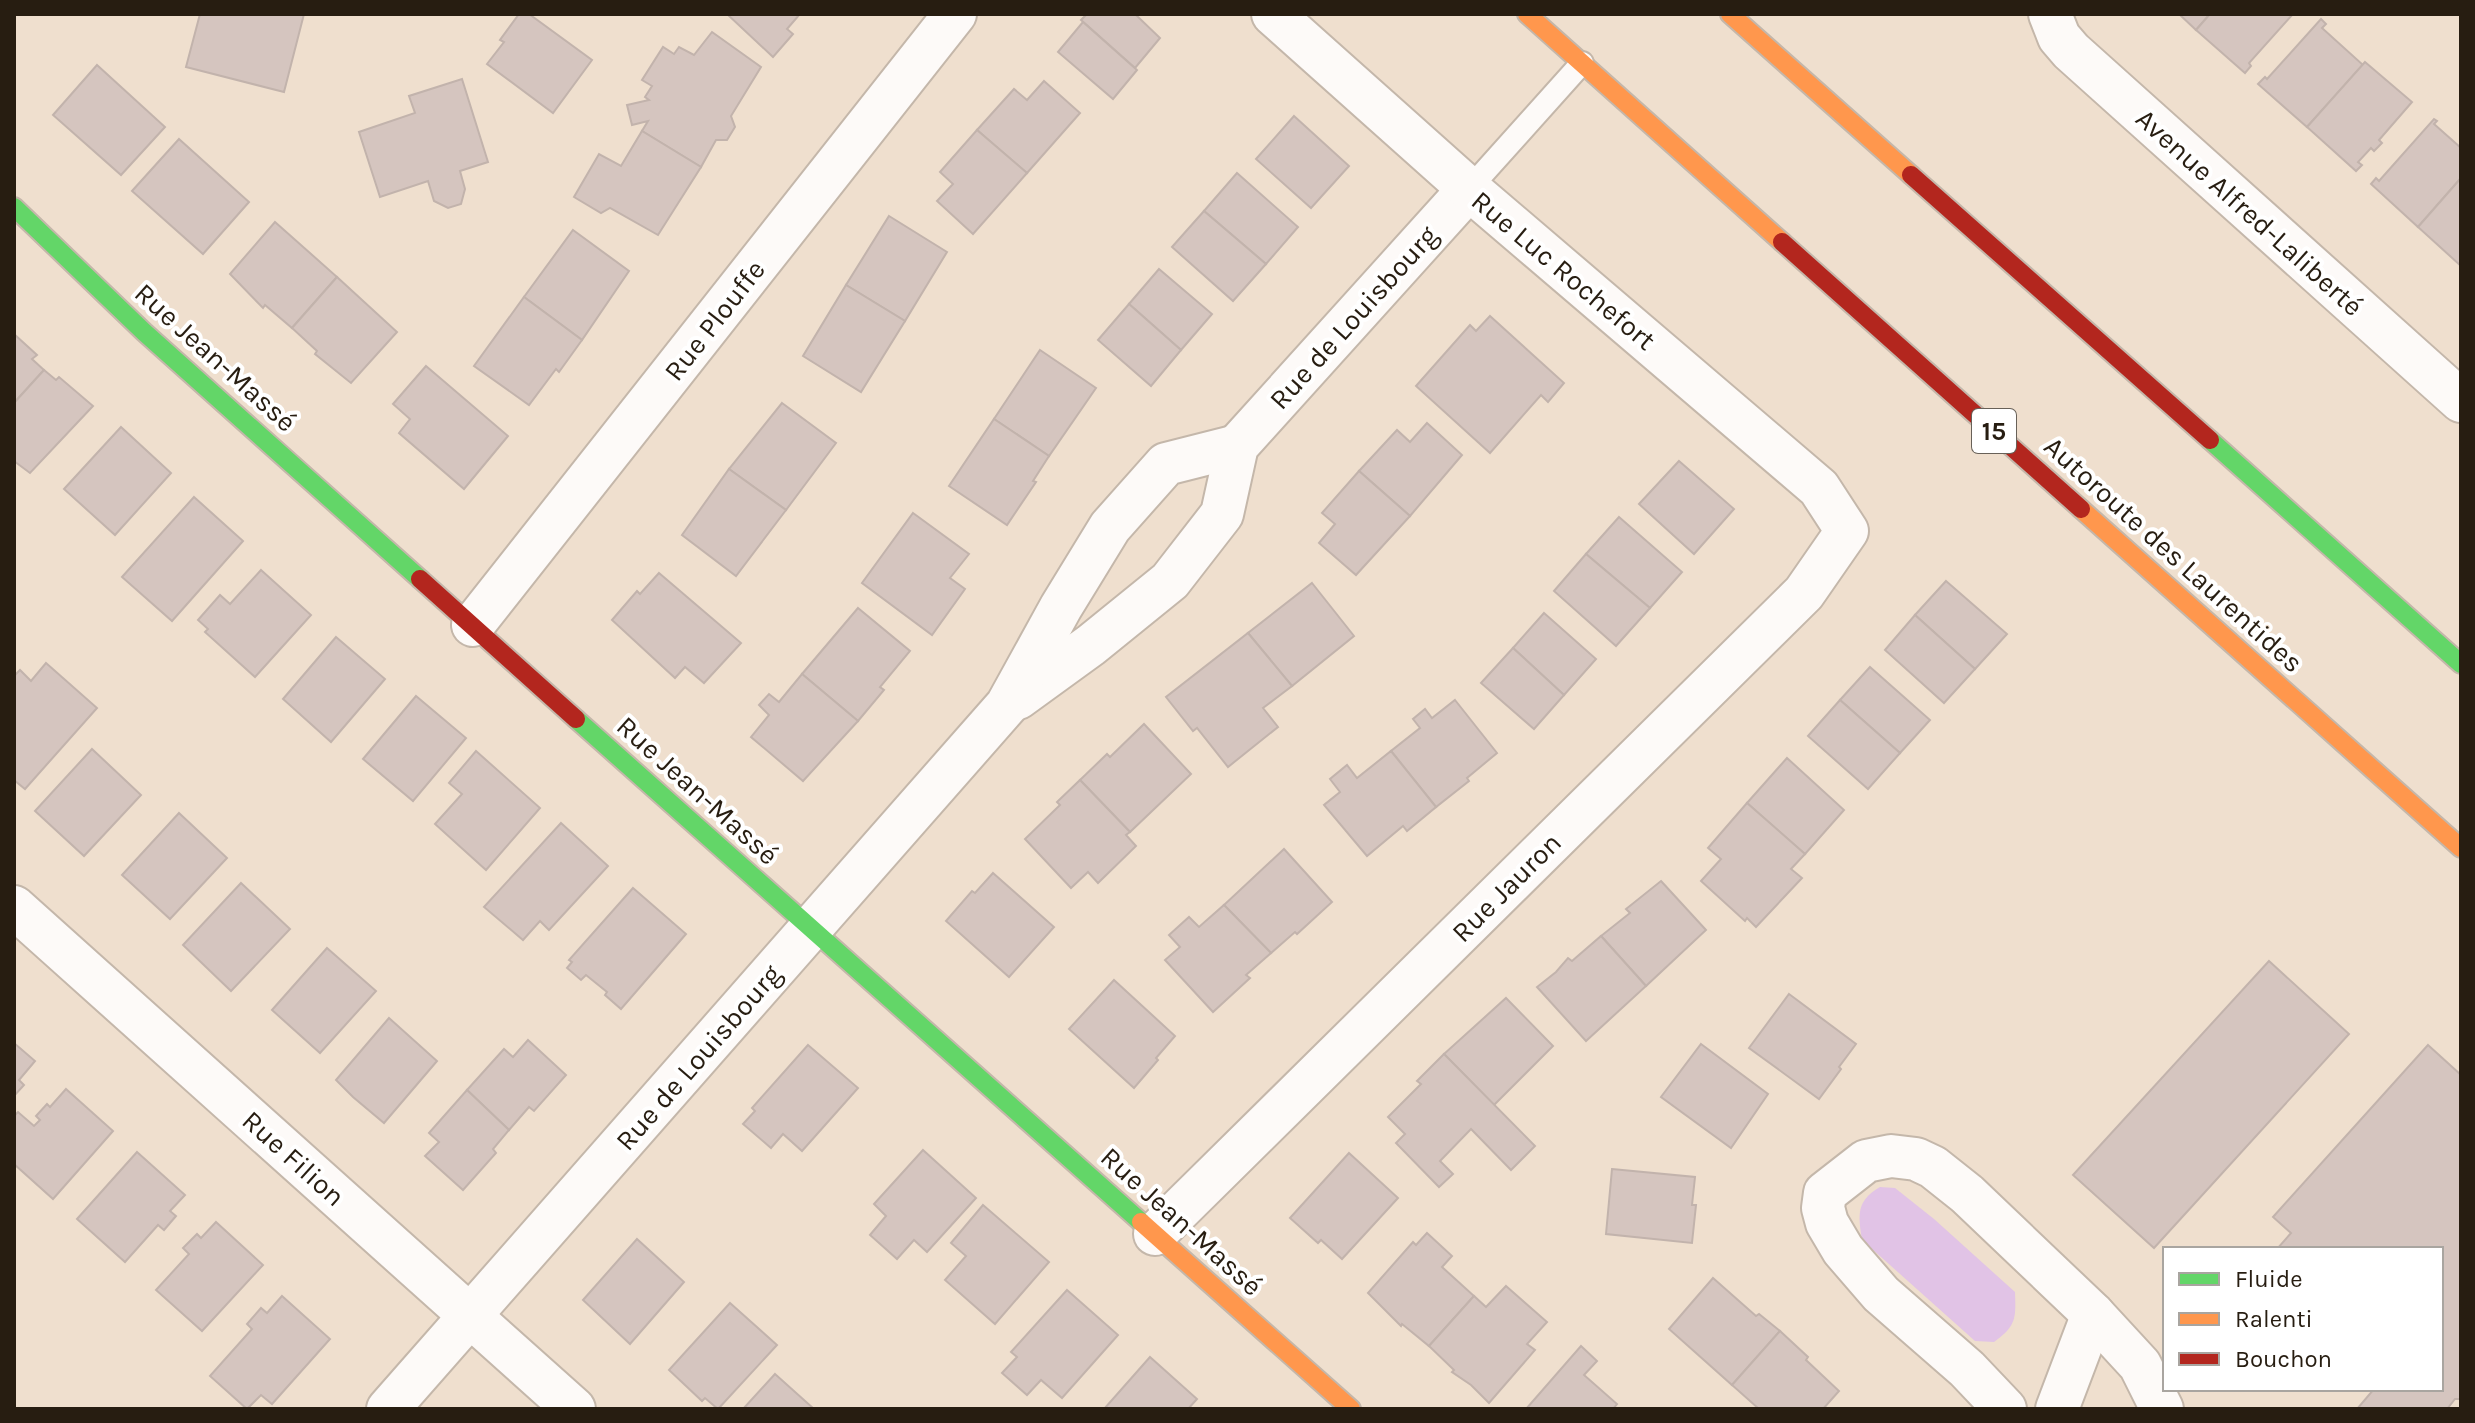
<svg xmlns="http://www.w3.org/2000/svg" width="2475" height="1423" viewBox="0 0 2475 1423" font-family="Karla,sans-serif">
  <rect width="100%" height="100%" fill="#efdfce"/>
  <path fill="#e1c3e6" d="M 1880,1187 L 1895,1188 L 1934,1219 L 2015,1292 C 2016,1319 2016,1326 1994,1342 L 1975,1341 L 1862,1240 C 1858,1215 1856,1201 1880,1187 Z"/>
  <g fill="#d5c5bf" stroke="#c2b3ac" stroke-width="2">
    <path d="M 200,14 L 304,14 L 284,92 L 186,67 Z"/>
    <path d="M 519,14 L 529,14 L 592,60 L 553,113 L 487,64 L 504,42 L 500,40 Z"/>
    <path d="M 727,14 L 800,14 L 787,29 L 793,34 L 773,57 Z"/>
    <path d="M 1087,14 L 1135,14 L 1160,38 L 1135,68 L 1081,20 Z"/>
    <path d="M 2179,14 L 2210,14 L 2196,30 Z"/>
    <path d="M 2210,14 L 2293,14 L 2249,63 L 2251,66 L 2245,73 L 2196,30 Z"/>
    <path d="M 2321,19 L 2326,24 L 2322,28 L 2363,65 L 2307,127 L 2258,84 L 2265,77 L 2267,79 Z"/>
    <path d="M 1083,22 L 1137,70 L 1113,99 L 1058,52 Z"/>
    <path d="M 712,32 L 761,67 L 731,116 L 735,127 L 727,140 L 716,140 L 701,167 L 642,131 L 648,121 L 632,125 L 627,105 L 649,100 L 645,97 L 652,86 L 642,80 L 663,47 L 674,54 L 679,47 L 694,55 Z"/>
    <path d="M 2365,62 L 2412,102 L 2379,140 L 2382,143 L 2374,151 L 2371,148 L 2358,162 L 2362,165 L 2356,171 L 2307,127 Z"/>
    <path d="M 97,65 L 165,127 L 121,175 L 53,115 Z"/>
    <path d="M 462,79 L 488,162 L 460,171 L 465,189 L 461,204 L 448,208 L 434,201 L 428,181 L 380,197 L 359,132 L 415,113 L 409,96 Z"/>
    <path d="M 1044,81 L 1080,113 L 1027,173 L 977,130 L 1014,89 L 1027,100 Z"/>
    <path d="M 1294,116 L 1349,166 L 1311,208 L 1256,159 Z"/>
    <path d="M 2434,119 L 2437,121 L 2434,124 L 2461,148 L 2461,178 L 2418,227 L 2371,184 L 2376,178 L 2379,181 Z"/>
    <path d="M 977,130 L 1027,173 L 973,234 L 937,201 L 953,184 L 940,172 Z"/>
    <path d="M 642,131 L 701,167 L 658,235 L 610,208 L 601,213 L 574,197 L 599,154 L 621,166 Z"/>
    <path d="M 179,139 L 249,202 L 203,254 L 132,191 Z"/>
    <path d="M 1237,173 L 1298,227 L 1266,264 L 1204,211 Z"/>
    <path d="M 2461,178 L 2461,266 L 2418,227 Z"/>
    <path d="M 1204,211 L 1266,264 L 1233,301 L 1172,247 Z"/>
    <path d="M 889,216 L 947,252 L 905,321 L 846,285 Z"/>
    <path d="M 275,222 L 337,277 L 292,328 L 265,305 L 263,308 L 230,274 Z"/>
    <path d="M 573,230 L 629,271 L 582,340 L 524,297 Z"/>
    <path d="M 1159,269 L 1212,314 L 1181,350 L 1129,304 Z"/>
    <path d="M 337,277 L 397,332 L 351,383 L 315,354 L 317,351 L 292,328 Z"/>
    <path d="M 846,285 L 905,321 L 861,392 L 803,356 Z"/>
    <path d="M 524,297 L 582,340 L 559,372 L 556,369 L 529,405 L 474,366 Z"/>
    <path d="M 1129,304 L 1181,350 L 1151,386 L 1098,340 Z"/>
    <path d="M 1490,316 L 1564,383 L 1548,402 L 1541,395 L 1490,453 L 1416,386 L 1470,325 L 1476,331 Z"/>
    <path d="M 14,334 L 37,355 L 32,359 L 44,370 L 14,403 Z"/>
    <path d="M 1040,350 L 1096,388 L 1049,456 L 994,419 Z"/>
    <path d="M 426,366 L 508,436 L 464,489 L 399,433 L 410,419 L 393,404 Z"/>
    <path d="M 44,370 L 56,380 L 59,377 L 93,406 L 30,473 L 14,461 L 14,403 Z"/>
    <path d="M 782,403 L 836,443 L 786,510 L 729,469 Z"/>
    <path d="M 994,419 L 1049,456 L 1033,481 L 1036,482 L 1007,525 L 949,486 Z"/>
    <path d="M 1427,423 L 1462,455 L 1410,516 L 1359,471 L 1397,430 L 1410,442 Z"/>
    <path d="M 121,427 L 171,473 L 115,535 L 64,489 Z"/>
    <path d="M 1679,461 L 1734,509 L 1694,554 L 1639,504 Z"/>
    <path d="M 729,469 L 786,510 L 736,576 L 682,535 Z"/>
    <path d="M 1359,471 L 1410,516 L 1356,575 L 1319,543 L 1335,524 L 1322,513 Z"/>
    <path d="M 194,497 L 243,541 L 172,621 L 122,577 Z"/>
    <path d="M 913,513 L 969,554 L 950,578 L 965,589 L 932,635 L 862,583 Z"/>
    <path d="M 1619,517 L 1682,572 L 1650,608 L 1586,554 Z"/>
    <path d="M 1586,554 L 1650,608 L 1616,646 L 1554,591 Z"/>
    <path d="M 261,570 L 311,615 L 255,677 L 205,632 L 208,629 L 198,620 L 220,595 L 230,604 Z"/>
    <path d="M 659,573 L 741,643 L 704,683 L 685,667 L 675,678 L 612,620 L 637,591 L 640,594 Z"/>
    <path d="M 1946,581 L 2007,634 L 1975,669 L 1915,615 Z"/>
    <path d="M 1312,583 L 1354,636 L 1292,686 L 1248,633 Z"/>
    <path d="M 858,608 L 910,651 L 880,687 L 884,690 L 858,721 L 802,674 Z"/>
    <path d="M 1544,613 L 1596,659 L 1564,695 L 1513,648 Z"/>
    <path d="M 1915,615 L 1975,669 L 1944,703 L 1885,650 Z"/>
    <path d="M 1248,633 L 1292,686 L 1263,708 L 1278,727 L 1228,767 L 1197,728 L 1193,731 L 1166,697 Z"/>
    <path d="M 336,637 L 385,679 L 331,742 L 283,699 Z"/>
    <path d="M 1513,648 L 1564,695 L 1534,729 L 1481,683 Z"/>
    <path d="M 46,663 L 97,708 L 25,789 L 14,780 L 14,676 L 20,670 L 31,681 Z"/>
    <path d="M 1870,667 L 1930,720 L 1900,753 L 1840,700 Z"/>
    <path d="M 802,674 L 858,721 L 803,781 L 751,737 L 769,715 L 759,705 L 769,694 L 779,702 Z"/>
    <path d="M 416,696 L 466,738 L 413,801 L 363,759 Z"/>
    <path d="M 1455,700 L 1497,753 L 1467,778 L 1469,781 L 1436,807 L 1391,751 L 1420,728 L 1413,719 L 1425,709 L 1432,718 Z"/>
    <path d="M 1840,700 L 1900,753 L 1868,789 L 1808,736 Z"/>
    <path d="M 1144,724 L 1191,774 L 1130,832 L 1080,780 L 1107,754 L 1110,757 Z"/>
    <path d="M 92,749 L 141,795 L 84,856 L 35,811 Z"/>
    <path d="M 476,751 L 540,808 L 486,870 L 435,824 L 462,794 L 449,783 Z"/>
    <path d="M 1391,751 L 1436,807 L 1407,831 L 1403,826 L 1367,856 L 1324,805 L 1340,792 L 1330,779 L 1347,765 L 1357,778 Z"/>
    <path d="M 1787,758 L 1844,810 L 1805,854 L 1747,803 Z"/>
    <path d="M 1080,780 L 1130,832 L 1126,835 L 1136,846 L 1098,883 L 1088,872 L 1071,888 L 1025,839 L 1060,805 L 1057,802 Z"/>
    <path d="M 1747,803 L 1805,854 L 1791,869 L 1802,878 L 1756,927 L 1747,918 L 1745,921 L 1701,881 L 1721,859 L 1708,848 Z"/>
    <path d="M 179,813 L 227,858 L 170,919 L 122,875 Z"/>
    <path d="M 561,823 L 608,866 L 549,930 L 540,921 L 523,940 L 484,907 Z"/>
    <path d="M 1284,849 L 1332,902 L 1297,934 L 1295,932 L 1271,953 L 1224,905 Z"/>
    <path d="M 993,873 L 1054,927 L 1009,977 L 946,921 L 972,891 L 975,893 Z"/>
    <path d="M 1661,881 L 1706,930 L 1646,986 L 1601,936 L 1630,913 L 1626,909 Z"/>
    <path d="M 241,883 L 290,929 L 231,991 L 183,945 Z"/>
    <path d="M 633,888 L 686,934 L 621,1009 L 605,995 L 607,992 L 586,975 L 581,980 L 567,968 L 572,962 L 569,960 Z"/>
    <path d="M 1224,905 L 1271,953 L 1246,975 L 1250,978 L 1213,1012 L 1165,960 L 1180,947 L 1169,935 L 1189,917 L 1199,927 Z"/>
    <path d="M 1601,936 L 1646,986 L 1586,1041 L 1537,987 L 1556,972 L 1568,958 L 1572,961 Z"/>
    <path d="M 327,948 L 376,991 L 320,1053 L 272,1010 Z"/>
    <path d="M 2269,961 L 2349,1034 L 2154,1248 L 2073,1175 Z"/>
    <path d="M 1114,980 L 1175,1036 L 1156,1058 L 1158,1060 L 1134,1088 L 1069,1029 Z"/>
    <path d="M 1789,994 L 1856,1044 L 1839,1067 L 1841,1069 L 1819,1099 L 1749,1048 Z"/>
    <path d="M 1506,998 L 1553,1046 L 1494,1105 L 1444,1054 Z"/>
    <path d="M 389,1018 L 437,1061 L 384,1123 L 353,1097 L 336,1080 Z"/>
    <path d="M 528,1040 L 566,1075 L 534,1111 L 529,1107 L 509,1130 L 467,1090 L 504,1049 L 513,1057 Z"/>
    <path d="M 14,1043 L 35,1061 L 19,1080 L 24,1085 L 14,1096 Z"/>
    <path d="M 1701,1044 L 1768,1094 L 1731,1148 L 1661,1097 Z"/>
    <path d="M 808,1045 L 858,1088 L 802,1151 L 783,1134 L 771,1148 L 743,1124 L 755,1111 L 752,1108 Z"/>
    <path d="M 2428,1045 L 2461,1075 L 2461,1399 L 2455,1399 L 2447,1409 L 2357,1409 L 2374,1389 L 2441,1389 L 2441,1249 L 2277,1249 L 2291,1233 L 2273,1217 Z"/>
    <path d="M 1444,1054 L 1535,1146 L 1511,1170 L 1471,1129 L 1440,1161 L 1453,1174 L 1439,1187 L 1396,1143 L 1405,1134 L 1388,1117 L 1421,1084 L 1417,1081 Z"/>
    <path d="M 66,1089 L 113,1131 L 53,1199 L 14,1164 L 14,1116 L 18,1112 L 34,1126 L 40,1120 L 36,1116 L 47,1104 L 50,1107 Z"/>
    <path d="M 467,1090 L 509,1130 L 493,1149 L 496,1153 L 463,1190 L 425,1156 L 439,1142 L 429,1133 Z"/>
    <path d="M 923,1150 L 976,1198 L 927,1252 L 914,1240 L 897,1259 L 870,1235 L 886,1216 L 874,1204 Z"/>
    <path d="M 137,1152 L 185,1195 L 170,1211 L 176,1216 L 164,1230 L 158,1225 L 125,1262 L 77,1219 Z"/>
    <path d="M 1349,1153 L 1398,1198 L 1342,1259 L 1321,1240 L 1318,1243 L 1290,1218 Z"/>
    <path d="M 1612,1169 L 1695,1177 L 1692,1205 L 1696,1205 L 1692,1243 L 1606,1234 Z"/>
    <path d="M 983,1205 L 1049,1262 L 995,1324 L 945,1280 L 966,1256 L 951,1243 Z"/>
    <path d="M 216,1222 L 263,1265 L 202,1331 L 156,1290 L 189,1254 L 183,1248 L 197,1234 L 201,1238 Z"/>
    <path d="M 1427,1233 L 1452,1256 L 1442,1267 L 1474,1296 L 1429,1346 L 1402,1324 L 1401,1326 L 1368,1293 L 1413,1242 L 1416,1245 Z"/>
    <path d="M 637,1239 L 684,1282 L 630,1344 L 583,1300 Z"/>
    <path d="M 1713,1278 L 1756,1316 L 1759,1314 L 1780,1331 L 1732,1385 L 1669,1329 Z"/>
    <path d="M 1506,1286 L 1547,1322 L 1527,1344 L 1535,1350 L 1489,1403 L 1471,1385 L 1452,1372 L 1454,1370 L 1429,1346 L 1474,1296 L 1486,1307 Z"/>
    <path d="M 1067,1290 L 1118,1335 L 1062,1398 L 1041,1380 L 1027,1395 L 1002,1373 L 1017,1357 L 1011,1352 Z"/>
    <path d="M 282,1296 L 330,1339 L 272,1404 L 261,1395 L 247,1409 L 210,1376 L 252,1329 L 247,1324 L 261,1308 L 267,1313 Z"/>
    <path d="M 730,1303 L 777,1345 L 718,1409 L 705,1398 L 702,1401 L 669,1370 Z"/>
    <path d="M 1780,1331 L 1808,1357 L 1806,1360 L 1839,1391 L 1823,1409 L 1759,1409 L 1732,1385 Z"/>
    <path d="M 1581,1346 L 1597,1361 L 1584,1375 L 1617,1404 L 1613,1409 L 1526,1409 Z"/>
    <path d="M 1150,1357 L 1197,1399 L 1188,1409 L 1104,1409 Z"/>
    <path d="M 775,1374 L 814,1409 L 743,1409 Z"/>
  </g>
  <g fill="none" stroke-linecap="round" stroke-linejoin="round">
    <g stroke="#c4b7aa" stroke-width="26">
      <path id="lane" d="M 1469,189 L 1582,63"/>
    </g>
    <g stroke="#c4b7aa" stroke-width="46">
      <g id="street">
        <path d="M 2050,14 L 2059,37 L 2071,51 L 2461,401"/>
        <path d="M 473,625 L 955,14"/>
        <path d="M 1018,698 L 1091,645 L 1170,581 L 1222,514 L 1237,446 L 1469,189"/>
        <path d="M 14,907 L 574,1409"/>
        <path d="M 1155,1234 L 1804,593 L 1847,531 L 1819,488 L 1469,189 L 1273,14"/>
        <path d="M 388,1409 L 1007,705 L 1061,607 L 1110,527 L 1166,464 L 1237,446"/>
        <path d="M 2005,1409 L 1967,1369 L 1881,1294 L 1843,1250 L 1827,1223 L 1823,1208 L 1825,1193 L 1866,1161 L 1891,1156 L 1916,1159 L 1933,1167 L 1967,1194 L 2093,1314 L 2140,1365 L 2162,1409"/>
        <path d="M 2057,1409 L 2093,1314"/>
      </g>
    </g>
    <g stroke="#c4b7aa" stroke-width="22">
      <g id="fast">
        <path d="M 14,207 L 144,332 L 420,579"/>
        <path d="M 2210,440 L 2461,664"/>
        <path d="M 576,719 L 1141,1222"/>
      </g>
    </g>
    <g stroke="#c4b7aa" stroke-width="22">
      <g id="slow">
        <path d="M 1527,14 L 1782,242"/>
        <path d="M 1730,14 L 1911,175"/>
        <path d="M 2081,509 L 2461,848"/>
        <path d="M 1141,1222 L 1351,1409"/>
      </g>
    </g>
    <g stroke="#c4b7aa" stroke-width="22">
      <g id="jam">
        <path d="M 1911,175 L 2210,440"/>
        <path d="M 1782,242 L 2081,509"/>
        <path d="M 420,579 L 576,719"/>
      </g>
    </g>
    <use href="#lane" stroke="#fdfaf8" stroke-width="22"/>
    <use href="#street" stroke="#fdfaf8" stroke-width="42"/>
    <use href="#fast" stroke="#63d668" stroke-width="18"/>
    <use href="#slow" stroke="#ff974d" stroke-width="18"/>
    <use href="#jam" stroke="#b3261e" stroke-width="18"/>
  </g>
  <g text-anchor="middle" stroke-width="8" stroke-linejoin="round" paint-order="stroke">
    <rect fill="#fff" stroke="#686158" stroke-width="2" x="1972" y="409" width="44" height="44" rx="6"/>
    <g font-size="26" font-weight="bold" fill="#271d11">
      <text x="1994" y="440">15</text>
    </g>
    <g font-size="28" fill="#271d11" stroke="#fff">
      <text transform="translate(2250 212) rotate(42)" y="10">Avenue Alfred-Laliberté</text>
      <text transform="translate(1564 270) rotate(40)" y="10">Rue Luc Rochefort</text>
      <text transform="translate(1353 317) rotate(-48)" y="10">Rue de Louisbourg</text>
      <text transform="translate(714 320) rotate(-52)" y="10">Rue Plouffe</text>
      <text transform="translate(216 357) rotate(42)" y="10">Rue Jean-Massé</text>
      <text transform="translate(2174 554) rotate(42)" y="10">Autoroute des Laurentides</text>
      <text transform="translate(698 790) rotate(42)" y="10">Rue Jean-Massé</text>
      <text transform="translate(1506 887) rotate(-45)" y="10">Rue Jauron</text>
      <text transform="translate(698 1057) rotate(-49)" y="10">Rue de Louisbourg</text>
      <text transform="translate(294 1158) rotate(42)" y="10">Rue Filion</text>
      <text transform="translate(1182 1221) rotate(42)" y="10">Rue Jean-Massé</text>
    </g>
  </g>
  <rect width="2475" height="1423" fill="none" stroke="#271d11" stroke-width="32"/>
  <rect x="2163" y="1247" width="280" height="144" fill="#ffffff" stroke="#a9a5a0" stroke-width="2"/>
  <rect x="2179" y="1273" width="40" height="12" fill="#63d668" stroke="#a9a5a0" stroke-width="2"/>
  <text x="2235" y="1287" font-size="24" fill="#271d11">Fluide</text>
  <rect x="2179" y="1313" width="40" height="12" fill="#ff974d" stroke="#a9a5a0" stroke-width="2"/>
  <text x="2235" y="1327" font-size="24" fill="#271d11">Ralenti</text>
  <rect x="2179" y="1353" width="40" height="12" fill="#b3261e" stroke="#a9a5a0" stroke-width="2"/>
  <text x="2235" y="1367" font-size="24" fill="#271d11">Bouchon</text>
</svg>
